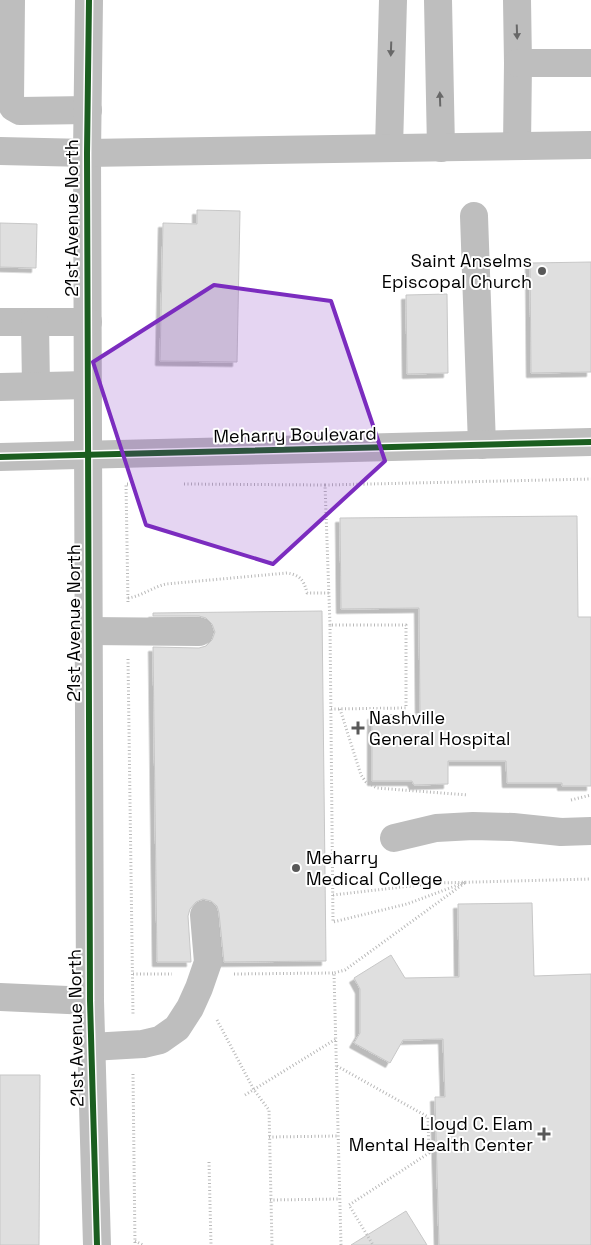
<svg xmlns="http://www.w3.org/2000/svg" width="591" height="1245" viewBox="0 0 591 1245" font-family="'Space Grotesk',sans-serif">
  <defs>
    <filter id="shadow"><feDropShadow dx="-4.5" dy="4.5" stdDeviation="0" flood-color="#0004"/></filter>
  </defs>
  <rect width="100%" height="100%" fill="#fff"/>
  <g fill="#dfdfdf" stroke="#c7c7c7" filter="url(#shadow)">
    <path d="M 197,210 L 240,211 L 237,362 L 160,361 L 163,223 L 197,224 Z"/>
    <path d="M 0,223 L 37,224 L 36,268 L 0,267 Z"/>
    <path d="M 591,262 L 591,372 L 531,373 L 530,263 Z"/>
    <path d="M 447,294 L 448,373 L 407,374 L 406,295 Z"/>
    <path d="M 577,516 L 578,617 L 591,617 L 591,786 L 562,786 L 562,783 L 507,783 L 506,761 L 448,761 L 448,784 L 414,785 L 412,781 L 372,781 L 372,715 L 420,714 L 419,608 L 341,609 L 340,518 Z"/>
    <path d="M 322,611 L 326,961 L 224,962 L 219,913 L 217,906 L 211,901 L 203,899 L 196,902 L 190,909 L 188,916 L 191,962 L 157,962 L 153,647 L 199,648 L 206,646 L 212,640 L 215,632 L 212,624 L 206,618 L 199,616 L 153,616 L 153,613 Z"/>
    <path d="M 532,903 L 534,976 L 591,974 L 591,1245 L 439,1245 L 435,1097 L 445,1097 L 443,1039 L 403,1040 L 390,1063 L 354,1043 L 360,1033 L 360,989 L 354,978 L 391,955 L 405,978 L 459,977 L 458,904 Z"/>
    <path d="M 0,1075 L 40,1075 L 39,1245 L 0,1245 Z"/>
    <path d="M 406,1211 L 427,1245 L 351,1245 Z"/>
  </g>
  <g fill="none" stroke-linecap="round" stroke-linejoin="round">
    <g stroke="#b9b9b9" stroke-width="3" stroke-dasharray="1 2.5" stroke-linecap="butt">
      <path d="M 128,484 L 126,484 L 128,603"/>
      <path d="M 184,484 L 325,485 L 330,625"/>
      <path d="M 325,485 L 591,479"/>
      <path d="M 128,598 C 142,596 153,587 166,584 L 287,573 C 300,575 304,580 307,593 L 329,593"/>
      <path d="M 128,659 L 133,1015"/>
      <path d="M 331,709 L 406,708 L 406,625 L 330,625 L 333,922 L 407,904 L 466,882 L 345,970 L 334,973"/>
      <path d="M 340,709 L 361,775 L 366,782 L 377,788 L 468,795"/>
      <path d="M 571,800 L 591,795"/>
      <path d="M 333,895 L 437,883 L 591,879"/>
      <path d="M 133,974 L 172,974"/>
      <path d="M 234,974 L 334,973 L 341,1245"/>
      <path d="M 217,1020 L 254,1090 L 269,1110 L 272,1245"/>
      <path d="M 337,1066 L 428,1117 L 429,1153 L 349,1205 L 373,1245"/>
      <path d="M 133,1074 L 135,1245"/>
      <path d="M 245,1095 L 336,1039"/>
      <path d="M 269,1137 L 338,1136"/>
      <path d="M 209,1162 L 211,1245"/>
      <path d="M 270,1200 L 339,1199"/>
      <path d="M 135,1241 L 143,1245"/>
    </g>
    <g stroke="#bebebe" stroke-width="28">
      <path d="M 11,0 L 10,101 L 13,107 L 20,111 L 88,110"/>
      <path d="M 89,0 L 87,153 L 90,1001 L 97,1245"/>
      <path d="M 438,0 L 441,148"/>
      <path d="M 517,0 L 518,63 L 517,146"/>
      <path d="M 518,63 L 591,63"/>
      <path d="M 389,148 L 393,0"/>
      <path d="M 0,151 L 87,153 L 591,145"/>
      <path d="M 474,216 L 482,445"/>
      <path d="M 0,322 L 88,322"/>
      <path d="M 35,323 L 36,386"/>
      <path d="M 0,387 L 88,385"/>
      <path d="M 0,457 L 591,442"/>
      <path d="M 89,631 L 199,632"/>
      <path d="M 394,838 L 436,828 L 473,826 L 513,827 L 561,832 L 591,831"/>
      <path d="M 0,997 L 90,1001"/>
      <path d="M 91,1047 L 143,1044 L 160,1040 L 177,1028 L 190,1008 L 199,988 L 208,962 L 204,915"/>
    </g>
    <g stroke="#fff" stroke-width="9">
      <g id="cycleway">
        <path d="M 89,0 L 87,153 L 90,1001 L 97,1245"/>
        <path d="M 0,457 L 591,442"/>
      </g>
    </g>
    <use href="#cycleway" stroke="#1b5e20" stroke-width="6"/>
  </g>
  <defs><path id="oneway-solid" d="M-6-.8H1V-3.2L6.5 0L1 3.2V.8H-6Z" transform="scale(1.25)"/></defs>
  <g fill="#686868">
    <use href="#oneway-solid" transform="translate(517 32) rotate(88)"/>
    <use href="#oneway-solid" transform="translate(391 49) rotate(92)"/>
    <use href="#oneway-solid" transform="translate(440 99) rotate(-92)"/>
  </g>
  <path fill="#7b2cbf" fill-opacity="0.2" stroke="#7b2cbf" stroke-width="4" stroke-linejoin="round" d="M 214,285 L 331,301 L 385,461 L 273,564 L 146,525 L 93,362 Z"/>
  <g fill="#595959" stroke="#fff" stroke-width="2">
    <circle cx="542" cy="271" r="5"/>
    <path d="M355.5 720.5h5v5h5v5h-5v5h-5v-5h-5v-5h5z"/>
    <circle cx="296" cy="868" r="5"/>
    <path d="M541.5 1126.5h5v5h5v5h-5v5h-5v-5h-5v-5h5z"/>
  </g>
  <g text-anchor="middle" stroke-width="4" stroke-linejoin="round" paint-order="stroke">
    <g font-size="18" fill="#000" stroke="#fff">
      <text transform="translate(72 218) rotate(-90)" y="6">21st Avenue North</text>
      <text transform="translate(295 435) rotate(-1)" y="6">Meharry Boulevard</text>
      <text transform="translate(74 623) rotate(-90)" y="6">21st Avenue North</text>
      <text transform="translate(76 1028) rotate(-91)" y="6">21st Avenue North</text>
    </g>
    <g font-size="18" fill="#000" stroke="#fff" text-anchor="end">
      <text x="532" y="267">Saint Anselms<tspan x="532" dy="21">Episcopal Church</tspan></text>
      <text x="369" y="724" text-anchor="start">Nashville<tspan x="369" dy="21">General Hospital</tspan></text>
      <text x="306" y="864" text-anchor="start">Meharry<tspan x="306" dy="21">Medical College</tspan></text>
      <text x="533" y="1130">Lloyd C. Elam<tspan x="533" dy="21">Mental Health Center</tspan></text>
    </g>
  </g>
</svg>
